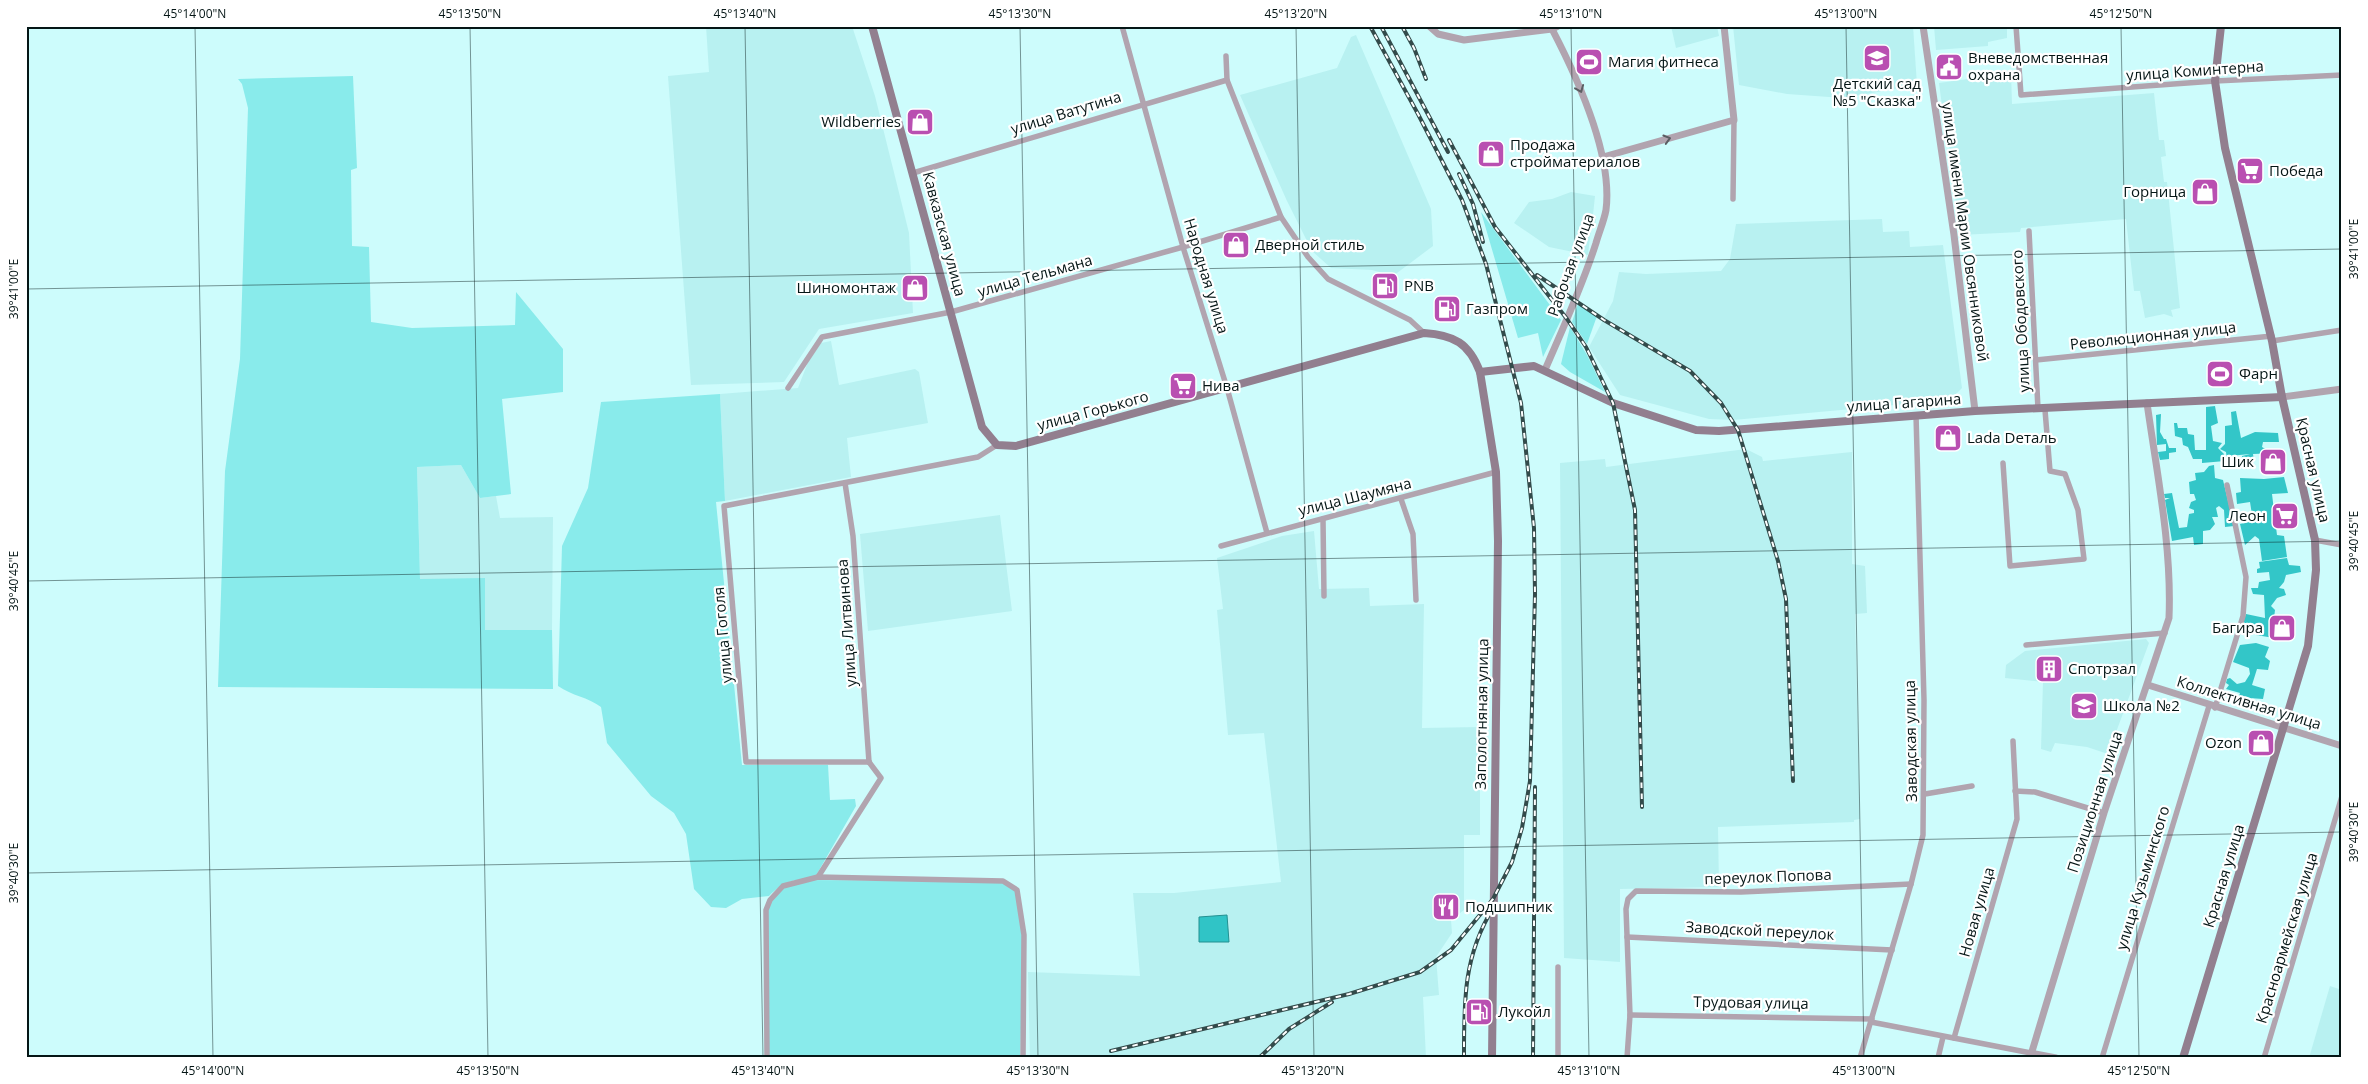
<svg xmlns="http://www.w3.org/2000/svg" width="2368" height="1084" viewBox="0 0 2368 1084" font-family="'Open Sans',sans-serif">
  <rect width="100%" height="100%" fill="#cdfcfc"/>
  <g fill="#b8f1f1">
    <path d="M 706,26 L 852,26 L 875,96 L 909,233 L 913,313 L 819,329 L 784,382 L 691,385 L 668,76 L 709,72 Z"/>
    <path d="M 1671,26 L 1717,26 L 1719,36 L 1676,48 Z"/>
    <path d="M 1733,26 L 1913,26 L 1917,85 L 1843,98 L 1787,94 L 1739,85 Z"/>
    <path d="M 1934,26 L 2007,26 L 2007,38 L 1988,42 L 1988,46 L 1936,50 Z"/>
    <path d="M 1356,35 L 1431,209 L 1433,246 L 1393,276 L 1372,270 L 1331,268 L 1312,251 L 1287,201 L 1240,95 L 1337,68 L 1351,37 Z"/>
    <path d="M 2011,73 L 2012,104 L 2154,93 L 2159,140 L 2164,140 L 2166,156 L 2161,157 L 2164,182 L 2167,182 L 2180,308 L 2171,310 L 2173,317 L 2164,314 L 2145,318 L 2140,291 L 2134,291 L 2126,219 L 2021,228 L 2020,232 L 1960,235 L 1954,189 L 1957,175 L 1957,165 L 1947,143 L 1939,83 Z"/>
    <path d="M 1571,192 L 1595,196 L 1593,215 L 1596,216 L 1595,228 L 1591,228 L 1588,255 L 1549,247 L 1514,223 L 1529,202 L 1552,199 Z"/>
    <path d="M 1882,219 L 1883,232 L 1909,231 L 1910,247 L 1943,245 L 1962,388 L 1950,400 L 1733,420 L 1709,419 L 1620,395 L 1589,347 L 1613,301 L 1619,272 L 1646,274 L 1721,271 L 1730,259 L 1736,224 Z"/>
    <path d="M 831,341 L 839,385 L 915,369 L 919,372 L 928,423 L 847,438 L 851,477 L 725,501 L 720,394 L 798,388 L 808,362 L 821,343 Z"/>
    <path d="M 1746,449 L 1762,457 L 1763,461 L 1852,452 L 1852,564 L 1865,566 L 1867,613 L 1855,614 L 1860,819 L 1854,820 L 1854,822 L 1718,827 L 1719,887 L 1620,889 L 1620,962 L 1564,958 L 1560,463 L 1605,459 L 1606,467 Z"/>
    <path d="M 461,465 L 480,498 L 496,496 L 500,518 L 553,517 L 552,630 L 485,630 L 420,579 L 417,467 Z"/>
    <path d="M 1000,515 L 1012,611 L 868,631 L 860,534 Z"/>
    <path d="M 1314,531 L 1319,589 L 1369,588 L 1370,606 L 1424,604 L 1422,728 L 1480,727 L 1480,835 L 1464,835 L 1464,910 L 1451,920 L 1452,933 L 1436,957 L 1439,995 L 1423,997 L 1426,1058 L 1030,1058 L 1028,972 L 1140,976 L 1133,893 L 1174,893 L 1281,882 L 1264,733 L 1228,735 L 1217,610 L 1223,609 L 1217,558 L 1282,536 Z"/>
    <path d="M 2146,639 L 2149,643 L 2108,754 L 2087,747 L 2055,743 L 2051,752 L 2041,749 L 2043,682 L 2005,678 L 2006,665 L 2025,651 Z"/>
    <path d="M 2330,986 L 2342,990 L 2342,1058 L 2309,1058 Z"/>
  </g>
  <g fill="#89ebeb">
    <path d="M 353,76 L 357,168 L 351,170 L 352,246 L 369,247 L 371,322 L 412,328 L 515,325 L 516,292 L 563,349 L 563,392 L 502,399 L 511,494 L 480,498 L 461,465 L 417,467 L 420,579 L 485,578 L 485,630 L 552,630 L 553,689 L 218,687 L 225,471 L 240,359 L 248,108 L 242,84 L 238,79 Z"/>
    <path d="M 1481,212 L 1561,320 L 1543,357 L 1538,333 L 1518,338 Z"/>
    <path d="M 1578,304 L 1597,316 L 1587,344 L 1572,322 Z"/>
    <path d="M 1570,327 L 1587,355 L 1605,392 L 1570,372 L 1561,364 Z"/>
    <path d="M 720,394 L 725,501 L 716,502 L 742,765 L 828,765 L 830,800 L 855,799 L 856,806 L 814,879 C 793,879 784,881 769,896 L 742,899 L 726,908 L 711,907 L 694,889 L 686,834 L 674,813 L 651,796 L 607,743 L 601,707 C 588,697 572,696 558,686 L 562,546 L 588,488 L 601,402 Z"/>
    <path d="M 801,880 L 1003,881 L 1017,890 L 1024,935 L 1020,1058 L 769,1058 C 768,1025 758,925 770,900 C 776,887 789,884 801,880 Z"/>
  </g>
  <g fill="#33c6c8">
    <path d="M 2215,406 L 2218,423 L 2211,426 L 2213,441 L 2222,443 L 2218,448 L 2224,454 L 2225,461 L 2202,463 L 2202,459 L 2193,459 L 2188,447 L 2183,445 L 2182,438 L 2175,436 L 2174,423 L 2177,423 L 2178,428 L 2187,428 L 2188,434 L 2194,435 L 2195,450 L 2206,450 L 2206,407 Z"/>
    <path d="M 2236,411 L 2241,438 L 2255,432 L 2278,433 L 2279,442 L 2263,442 L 2262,447 L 2267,450 L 2278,451 L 2278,453 L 2253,454 L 2254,461 L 2242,461 L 2242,456 L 2250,454 L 2229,456 L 2227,460 L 2226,452 L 2220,449 L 2225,444 L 2225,426 L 2232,425 L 2231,412 Z"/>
    <path d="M 2161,414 L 2160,432 L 2164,439 L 2166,439 L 2169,448 L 2176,448 L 2176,452 L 2169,453 L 2169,459 L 2160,460 L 2158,452 L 2166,451 L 2166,444 L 2157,445 L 2156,415 Z"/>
    <path d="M 2214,465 L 2215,478 L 2223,480 L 2234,526 L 2225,527 L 2224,510 L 2219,506 L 2216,508 L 2218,517 L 2212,517 L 2215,524 L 2210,530 L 2203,531 L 2203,544 L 2194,545 L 2193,537 L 2172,541 L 2165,500 L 2170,498 L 2165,498 L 2164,494 L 2172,493 L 2179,528 L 2187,527 L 2189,514 L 2194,513 L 2194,510 L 2189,508 L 2191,502 L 2196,500 L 2194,494 L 2190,494 L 2189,482 L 2196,480 L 2195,473 L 2204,472 L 2209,466 Z"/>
    <path d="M 2284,477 L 2288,493 L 2272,494 L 2277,535 L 2284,536 L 2287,557 L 2262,561 L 2259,539 L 2255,536 L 2245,545 L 2240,524 L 2253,521 L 2250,502 L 2237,504 L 2236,493 L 2241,492 L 2240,478 L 2264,479 Z"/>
    <path d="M 2287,558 L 2289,565 L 2300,566 L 2301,572 L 2286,575 L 2284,582 L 2279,588 L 2284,589 L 2286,595 L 2277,598 L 2271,606 L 2275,610 L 2274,618 L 2269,621 L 2276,622 L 2274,638 L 2256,635 L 2256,629 L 2243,622 L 2246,614 L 2265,618 L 2264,595 L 2253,594 L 2251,588 L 2258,588 L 2259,582 L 2270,580 L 2269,572 L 2257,573 L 2257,569 L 2260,568 L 2259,562 Z"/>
    <path d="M 2256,643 L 2269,647 L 2265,657 L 2270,661 L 2268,670 L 2257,669 L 2252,685 L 2265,689 L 2263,699 L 2249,698 L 2244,705 L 2237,703 L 2240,693 L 2226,689 L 2229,685 L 2226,683 L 2227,679 L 2230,678 L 2237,684 L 2245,682 L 2250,674 L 2249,668 L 2233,662 L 2240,645 Z"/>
  </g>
  <path fill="#30c4c6" stroke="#239091" d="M 1227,915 L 1229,942 L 1199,942 L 1199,917 Z"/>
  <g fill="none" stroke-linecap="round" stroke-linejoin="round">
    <g stroke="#b1a4af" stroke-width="5.5">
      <path d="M 1122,26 L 1183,247 L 1227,388 L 1267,533"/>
      <path d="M 2016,26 L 2021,95 L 2215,81 L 2342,75"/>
      <path d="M 1226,56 L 1227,80 L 1281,217 L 1308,257 L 1328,279 L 1410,320 L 1424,333"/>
      <path d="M 913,173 L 1227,80"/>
      <path d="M 1733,199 L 1734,120"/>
      <path d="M 2029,231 L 2038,409"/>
      <path d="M 2272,341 L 2342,330"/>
      <path d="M 2036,360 L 2272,336"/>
      <path d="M 788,388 L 822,337 L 951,312 L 1183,247 L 1281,217"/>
      <path d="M 2003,463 L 2010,566 L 2084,559 L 2078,510 L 2065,474 L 2050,471 L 2045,410"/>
      <path d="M 845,483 L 853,536 L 869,762"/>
      <path d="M 1401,499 L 1413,534 L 1416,600"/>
      <path d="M 1323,519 L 1324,596"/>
      <path d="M 2315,540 L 2342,545"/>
      <path d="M 1221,546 L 1496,472"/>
      <path d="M 2026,645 L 2165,633"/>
      <path d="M 2215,708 L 2243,616 L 2246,577 L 2227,485"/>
      <path d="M 869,762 L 746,762 L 724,506 L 978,457 L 997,445"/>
      <path d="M 2015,791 L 2035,792 L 2104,813"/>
      <path d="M 1925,794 L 1972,786"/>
      <path d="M 818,877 L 881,778 L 869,762"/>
      <path d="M 1627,937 L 1892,950"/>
      <path d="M 1630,1015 L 1872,1019"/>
      <path d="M 1871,1022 L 2031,1053"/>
      <path d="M 1954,1038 L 2017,819 L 2013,741"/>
      <path d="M 767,1058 L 766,910 L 770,900 L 783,886 L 818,877 L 1003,881 L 1017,890 L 1024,935 L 1023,1058"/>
      <path d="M 1558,1058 L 1558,967"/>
      <path d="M 1627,1058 L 1630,1015 L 1626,909 L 1628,899 L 1636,891 L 1741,892 L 1911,884"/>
      <path d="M 1860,1058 L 1911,884 L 1923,835 L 1924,700 L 1916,415"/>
      <path d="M 1938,1058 L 1943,1037"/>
      <path d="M 2102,1058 L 2209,706"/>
      <path d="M 2264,1058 L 2342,796"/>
    </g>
    <g stroke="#b1a4af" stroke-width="7">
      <path d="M 1429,26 L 1438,34 L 1464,40 L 1552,29 L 1558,26"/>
      <path d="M 1923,26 L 1954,235 L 1975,411"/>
      <path d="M 1603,157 L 1734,120 L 1724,26"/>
      <path d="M 1545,370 C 1563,328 1582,287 1596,243 C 1599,232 1604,221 1606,210 C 1613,155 1577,77 1552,29"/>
      <path d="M 2282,397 L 2342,389"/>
      <path d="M 2148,685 L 2342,746"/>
      <path d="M 2031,1053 L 2056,1058"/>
      <path d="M 2030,1058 L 2104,813 L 2169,618 C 2172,547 2157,474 2147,403"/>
    </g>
    <g stroke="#927f8f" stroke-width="8">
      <path d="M 872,26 L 982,427 L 997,445 L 1016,446 L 1424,333 C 1454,335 1469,343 1480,372 L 1496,472 L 1498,541 L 1492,1058"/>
      <path d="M 1480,372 L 1534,366 L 1613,403 L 1696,430 L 1719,431 L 1975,411 L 2282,397"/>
      <path d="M 2183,1058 L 2308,646 L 2316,570 L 2315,540 L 2282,397 L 2272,341 L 2225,148 L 2215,81 L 2221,26"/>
    </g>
    <g stroke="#334b4b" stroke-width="4">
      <g id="rail">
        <path d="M 1381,26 L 1448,152"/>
        <path d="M 1402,26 L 1414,48 L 1426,79"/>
        <path d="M 1449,140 L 1495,227 L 1567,319 L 1586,347 L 1613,403 L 1635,510 L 1642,807"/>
        <path d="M 1459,174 L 1473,204 L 1483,242"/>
        <path d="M 1537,275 L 1604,320 L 1690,371 L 1721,403 L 1738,430 L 1778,561 L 1786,599 L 1793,781"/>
        <path d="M 1111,1051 L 1349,994 L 1420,972 L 1451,950 L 1493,899 L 1512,862 L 1522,828 L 1530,781 L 1535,594 L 1534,528 L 1521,403 L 1486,264 L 1462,200 L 1418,114 L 1370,26"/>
        <path d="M 1259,1058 L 1289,1029 L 1332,1002"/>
        <path d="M 1464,1058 C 1464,1002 1463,957 1493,908"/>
        <path d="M 1533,1058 L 1535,787"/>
      </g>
    </g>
    <use href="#rail" stroke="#fff" stroke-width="2" stroke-dasharray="5.5" stroke-linecap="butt"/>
  </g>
  <defs><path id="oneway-chevron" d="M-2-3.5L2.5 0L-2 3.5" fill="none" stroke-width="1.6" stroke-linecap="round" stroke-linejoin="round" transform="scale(1.25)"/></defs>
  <g stroke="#5b5d62">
    <use href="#oneway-chevron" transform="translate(1580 89) rotate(68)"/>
    <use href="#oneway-chevron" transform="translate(1667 139) rotate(-16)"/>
  </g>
  <path fill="none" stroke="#051616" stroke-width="1" stroke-opacity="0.45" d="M 195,26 L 213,1058M 470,26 L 488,1058M 745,26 L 763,1058M 1020,26 L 1038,1058M 1296,26 L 1314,1058M 1571,26 L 1589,1058M 1846,26 L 1864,1058M 2121,26 L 2139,1058M 26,289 L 2342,249M 26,581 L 2342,541M 26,873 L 2342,832"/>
  <defs>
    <g id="school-square" transform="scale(1.4375)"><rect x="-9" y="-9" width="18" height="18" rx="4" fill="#b94fb1" stroke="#fff"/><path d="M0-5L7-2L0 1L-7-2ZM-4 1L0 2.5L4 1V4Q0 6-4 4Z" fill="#fff"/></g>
    <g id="stadium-square" transform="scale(1.4375)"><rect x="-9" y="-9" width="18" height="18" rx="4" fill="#b94fb1" stroke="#fff"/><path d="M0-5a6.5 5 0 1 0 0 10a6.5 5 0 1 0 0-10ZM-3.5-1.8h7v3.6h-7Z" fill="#fff"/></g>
    <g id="civic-square" transform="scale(1.4375)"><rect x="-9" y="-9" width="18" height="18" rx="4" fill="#b94fb1" stroke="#fff"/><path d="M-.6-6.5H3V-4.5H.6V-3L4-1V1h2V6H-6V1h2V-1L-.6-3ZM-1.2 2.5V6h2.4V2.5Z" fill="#fff"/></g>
    <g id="shop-square" transform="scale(1.4375)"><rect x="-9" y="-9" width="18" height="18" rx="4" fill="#b94fb1" stroke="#fff"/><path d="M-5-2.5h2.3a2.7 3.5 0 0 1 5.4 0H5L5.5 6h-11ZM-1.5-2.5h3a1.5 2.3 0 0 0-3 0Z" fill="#fff"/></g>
    <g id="supermarket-square" transform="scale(1.4375)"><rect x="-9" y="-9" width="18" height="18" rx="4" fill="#b94fb1" stroke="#fff"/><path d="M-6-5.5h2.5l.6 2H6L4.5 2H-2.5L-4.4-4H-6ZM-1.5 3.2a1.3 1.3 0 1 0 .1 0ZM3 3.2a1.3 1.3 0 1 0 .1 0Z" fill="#fff"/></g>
    <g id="fuel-square" transform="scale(1.4375)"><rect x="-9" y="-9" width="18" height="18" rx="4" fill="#b94fb1" stroke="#fff"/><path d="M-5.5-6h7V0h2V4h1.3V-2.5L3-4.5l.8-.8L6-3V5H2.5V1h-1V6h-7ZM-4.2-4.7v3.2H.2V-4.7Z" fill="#fff"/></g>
    <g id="building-square" transform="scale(1.4375)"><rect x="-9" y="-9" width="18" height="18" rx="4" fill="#b94fb1" stroke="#fff"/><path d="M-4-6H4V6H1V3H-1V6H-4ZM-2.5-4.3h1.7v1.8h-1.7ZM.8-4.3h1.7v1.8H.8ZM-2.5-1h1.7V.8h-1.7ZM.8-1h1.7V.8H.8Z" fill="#fff"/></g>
    <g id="restaurant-square" transform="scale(1.4375)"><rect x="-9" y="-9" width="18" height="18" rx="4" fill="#b94fb1" stroke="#fff"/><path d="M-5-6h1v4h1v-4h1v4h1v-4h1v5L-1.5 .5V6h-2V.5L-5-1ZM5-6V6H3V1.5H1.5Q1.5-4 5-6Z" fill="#fff"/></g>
  </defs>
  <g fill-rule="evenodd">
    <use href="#school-square" x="1877" y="58"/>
    <use href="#stadium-square" x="1589" y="62"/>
    <use href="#civic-square" x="1949" y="67"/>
    <use href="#shop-square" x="920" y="122"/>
    <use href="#shop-square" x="1491" y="154"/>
    <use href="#supermarket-square" x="2250" y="171"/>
    <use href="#shop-square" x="2205" y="192"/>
    <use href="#shop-square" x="1236" y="245"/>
    <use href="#fuel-square" x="1385" y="286"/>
    <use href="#shop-square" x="915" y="288"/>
    <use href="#fuel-square" x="1447" y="309"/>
    <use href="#stadium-square" x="2220" y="374"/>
    <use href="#supermarket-square" x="1183" y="386"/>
    <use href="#shop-square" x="1948" y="438"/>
    <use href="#shop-square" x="2273" y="462"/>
    <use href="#supermarket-square" x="2285" y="516"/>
    <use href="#shop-square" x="2282" y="628"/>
    <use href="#building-square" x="2049" y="669"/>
    <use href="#school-square" x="2084" y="706"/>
    <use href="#shop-square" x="2261" y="743"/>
    <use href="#restaurant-square" x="1446" y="907"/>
    <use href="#fuel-square" x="1479" y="1012"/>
  </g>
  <g text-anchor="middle" stroke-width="4.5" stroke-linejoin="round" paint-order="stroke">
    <g font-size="15" fill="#051616" stroke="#fff" text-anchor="start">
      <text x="1968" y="63">Вневедомственная<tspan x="1968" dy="17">охрана</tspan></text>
      <text x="1608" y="67">Магия фитнеса</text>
      <text x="1877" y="89" text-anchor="middle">Детский сад<tspan x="1877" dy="17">№5 "Сказка"</tspan></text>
      <text x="901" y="127" text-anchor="end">Wildberries</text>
      <text x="1510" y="150">Продажа<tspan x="1510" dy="17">стройматериалов</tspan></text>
      <text x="2269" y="176">Победа</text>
      <text x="2186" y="197" text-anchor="end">Горница</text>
      <text x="1255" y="250">Дверной стиль</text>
      <text x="1404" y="291">PNB</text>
      <text x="896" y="293" text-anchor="end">Шиномонтаж</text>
      <text x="1466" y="314">Газпром</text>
      <text x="2239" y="379">Фарн</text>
      <text x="1202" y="391">Нива</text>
      <text x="1967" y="443">Lada Dеталь</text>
      <text x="2254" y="467" text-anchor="end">Шик</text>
      <text x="2266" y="521" text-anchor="end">Леон</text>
      <text x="2263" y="633" text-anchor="end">Багира</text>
      <text x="2068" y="674">Спотрзал</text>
      <text x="2103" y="711">Школа №2</text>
      <text x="2242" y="748" text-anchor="end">Ozon</text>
      <text x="1465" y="912">Подшипник</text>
      <text x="1498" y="1017">Лукойл</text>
    </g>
    <g font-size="15" fill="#051616" stroke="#fff">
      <text transform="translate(2195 71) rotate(-4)" y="5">улица Коминтерна</text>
      <text transform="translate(1066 113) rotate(-17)" y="5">улица Ватутина</text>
      <text transform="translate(1965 232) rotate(82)" y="5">улица имени Марии Овсянниковой</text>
      <text transform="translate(944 234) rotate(75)" y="5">Кавказская улица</text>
      <text transform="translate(1571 265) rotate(-70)" y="5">Рабочая улица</text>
      <text transform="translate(1035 276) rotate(-16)" y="5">улица Тельмана</text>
      <text transform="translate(1206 276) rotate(73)" y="5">Народная улица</text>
      <text transform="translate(2021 321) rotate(-93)" y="5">улица Ободовского</text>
      <text transform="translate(2153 336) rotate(-6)" y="5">Революционная улица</text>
      <text transform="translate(1904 403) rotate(-4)" y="5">улица Гагарина</text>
      <text transform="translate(1093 411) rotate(-15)" y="5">улица Горького</text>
      <text transform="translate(2313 470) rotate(77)" y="5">Красная улица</text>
      <text transform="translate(1355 497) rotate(-14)" y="5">улица Шаумяна</text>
      <text transform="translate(847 623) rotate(-94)" y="5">улица Литвинова</text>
      <text transform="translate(723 635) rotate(-95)" y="5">улица Гоголя</text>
      <text transform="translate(2249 703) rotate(17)" y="5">Коллективная улица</text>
      <text transform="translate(1482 714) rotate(-89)" y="5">Заполотняная улица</text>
      <text transform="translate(1911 741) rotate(-91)" y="5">Заводская улица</text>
      <text transform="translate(2095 802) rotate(-72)" y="5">Позиционная улица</text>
      <text transform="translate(2224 876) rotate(-73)" y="5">Красная улица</text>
      <text transform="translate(1768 877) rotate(-2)" y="5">переулок Попова</text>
      <text transform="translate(2143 878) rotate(-73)" y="5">улица Кузьминского</text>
      <text transform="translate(1977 912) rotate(-74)" y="5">Новая улица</text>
      <text transform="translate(1760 931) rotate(3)" y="5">Заводской переулок</text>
      <text transform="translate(2287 938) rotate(-73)" y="5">Красноармейская улица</text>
      <text transform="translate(1751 1003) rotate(1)" y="5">Трудовая улица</text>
    </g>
  </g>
  <rect width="2368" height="1084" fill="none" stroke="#ffffff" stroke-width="55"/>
  <rect x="28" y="28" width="2312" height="1028" fill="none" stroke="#051616" stroke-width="2"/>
  <g font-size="12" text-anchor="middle" fill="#051616">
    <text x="195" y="18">45°14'00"N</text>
    <text x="470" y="18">45°13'50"N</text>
    <text x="745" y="18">45°13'40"N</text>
    <text x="1020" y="18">45°13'30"N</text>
    <text x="1296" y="18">45°13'20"N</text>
    <text x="1571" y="18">45°13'10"N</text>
    <text x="1846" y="18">45°13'00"N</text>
    <text x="2121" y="18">45°12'50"N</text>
    <text transform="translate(2354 249) rotate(-90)" y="4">39°41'00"E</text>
    <text transform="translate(14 289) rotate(-90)" y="4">39°41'00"E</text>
    <text transform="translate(2354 541) rotate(-90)" y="4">39°40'45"E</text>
    <text transform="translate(14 581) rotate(-90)" y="4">39°40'45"E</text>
    <text transform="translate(2354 832) rotate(-90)" y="4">39°40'30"E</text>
    <text transform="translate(14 873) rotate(-90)" y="4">39°40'30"E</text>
    <text x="213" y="1075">45°14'00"N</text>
    <text x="488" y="1075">45°13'50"N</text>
    <text x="763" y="1075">45°13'40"N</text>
    <text x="1038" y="1075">45°13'30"N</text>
    <text x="1313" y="1075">45°13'20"N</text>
    <text x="1589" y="1075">45°13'10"N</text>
    <text x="1864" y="1075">45°13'00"N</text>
    <text x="2139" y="1075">45°12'50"N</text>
  </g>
</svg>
